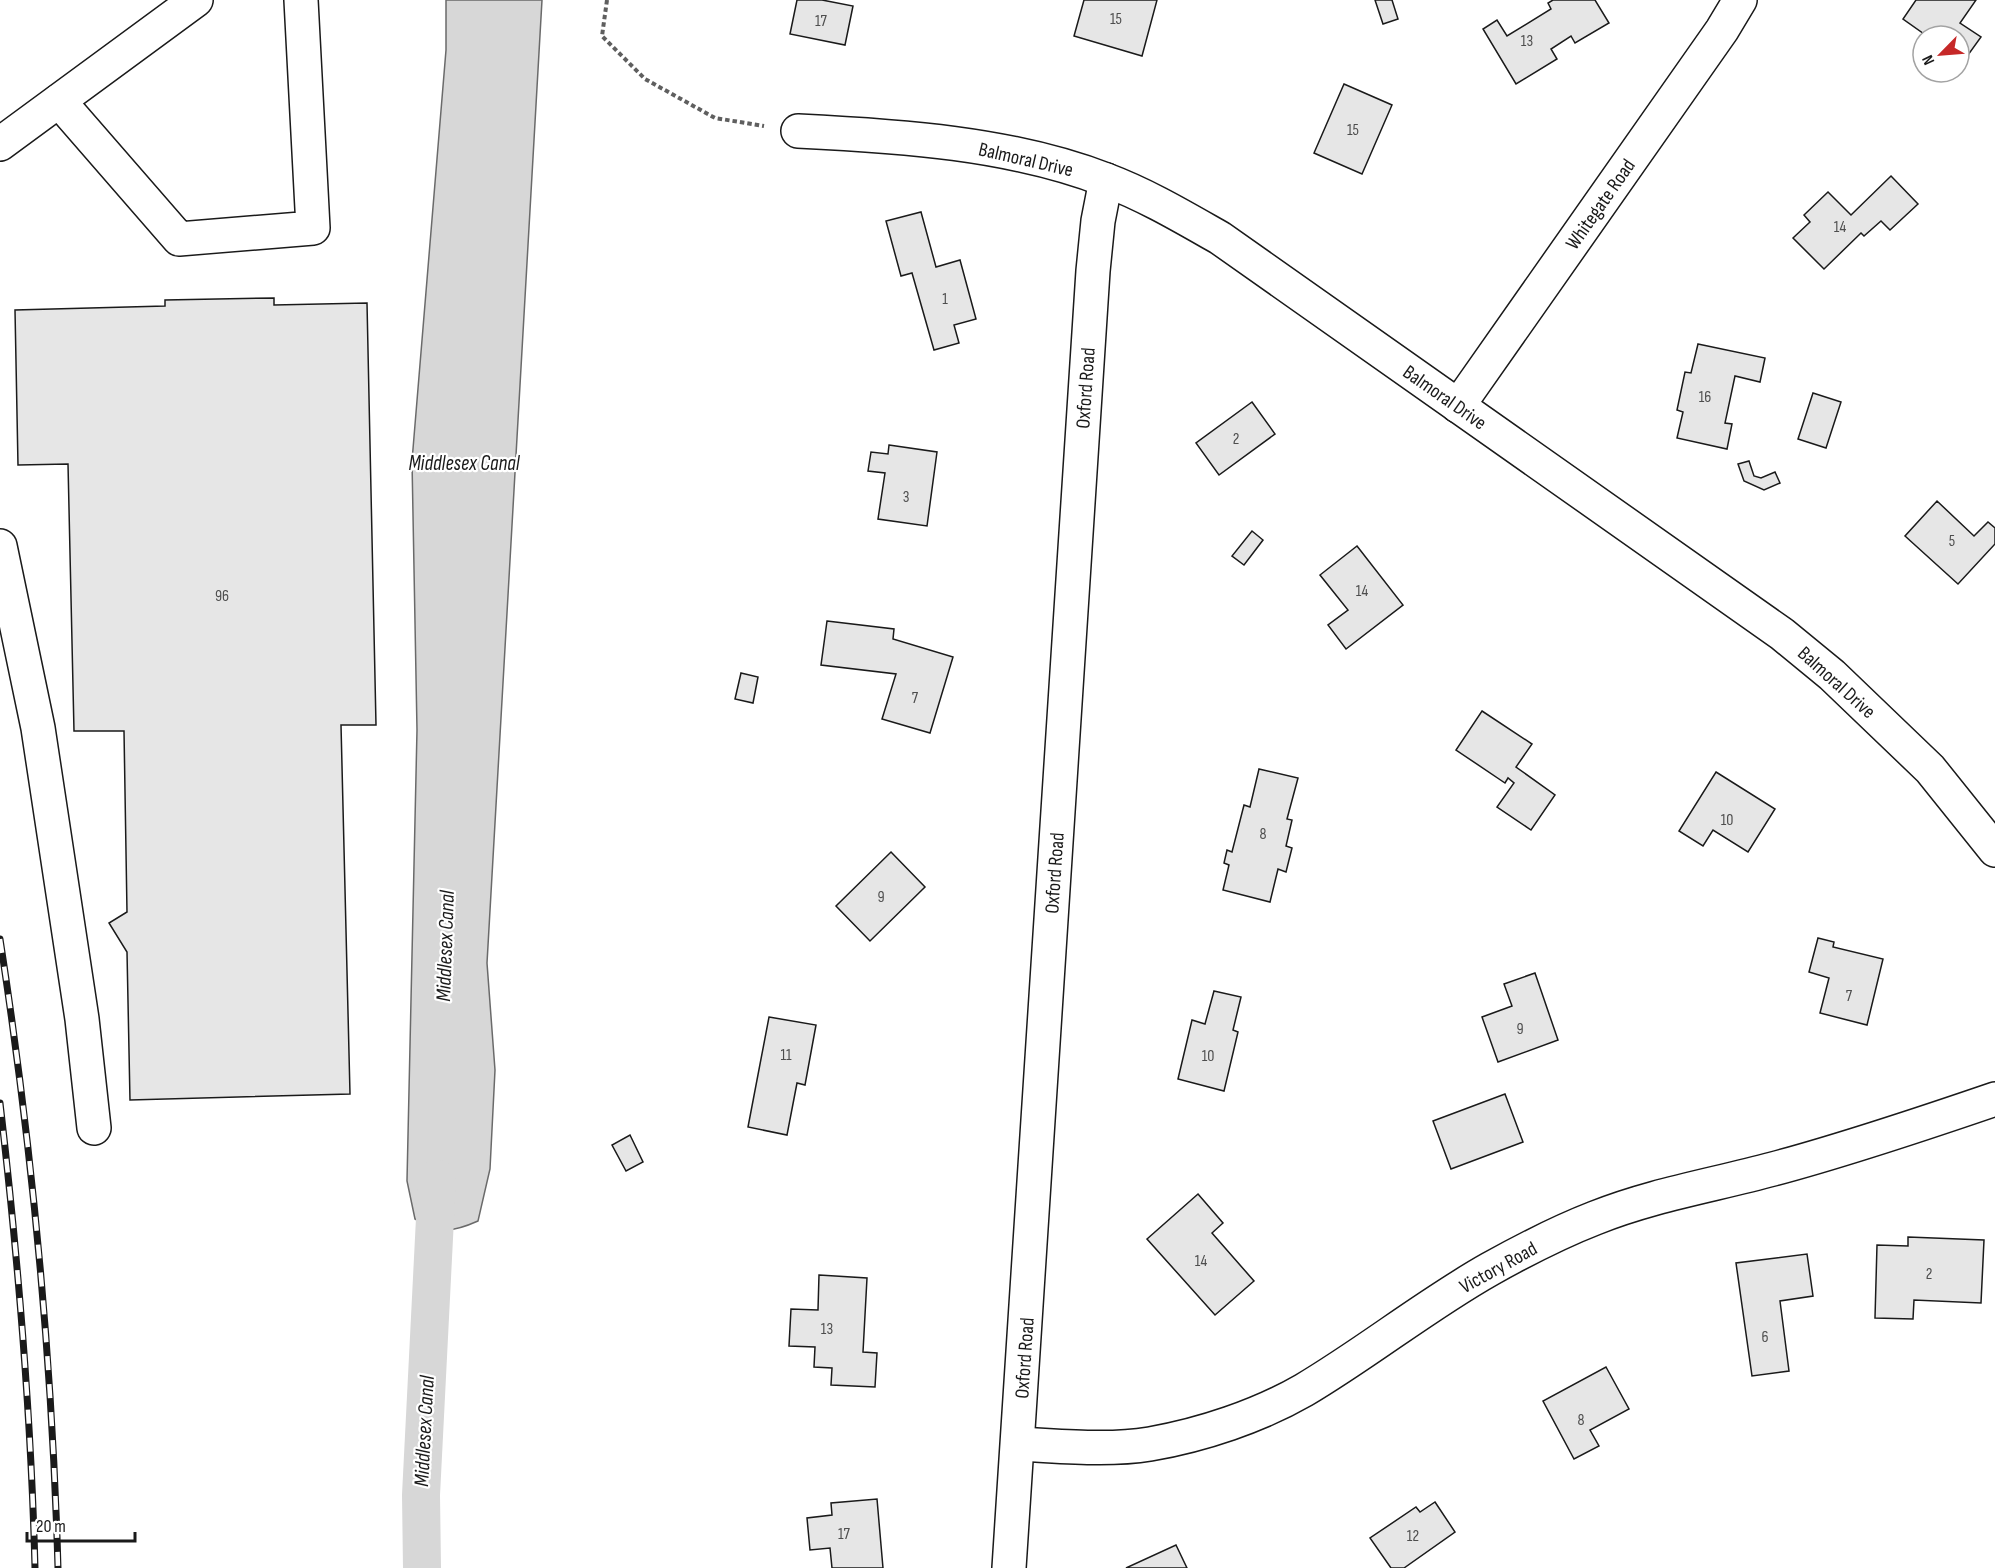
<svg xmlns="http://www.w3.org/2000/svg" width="1995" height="1568" viewBox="0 0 1995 1568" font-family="'Sofia Sans Condensed',sans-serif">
  <rect width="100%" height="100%" fill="#fff"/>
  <path fill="#d7d7d7" stroke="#6a6a6a" stroke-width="1.5" d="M 446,0 L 542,0 L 487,963 L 495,1070 L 490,1169 L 478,1221 C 451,1233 441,1233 415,1219 L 407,1181 L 417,730 L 412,461 L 446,50 Z"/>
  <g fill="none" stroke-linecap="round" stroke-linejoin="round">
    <path stroke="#d7d7d7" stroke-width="38" d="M 422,1568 L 421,1495 L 437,1179"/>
  </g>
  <g fill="#e6e6e6" stroke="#1a1a1a" stroke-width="1.5">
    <path d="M 797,0 L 822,0 L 853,6 L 845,45 L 790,34 Z"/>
    <path d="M 1084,0 L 1157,0 L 1142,56 L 1074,36 Z"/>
    <path d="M 1375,0 L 1392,0 L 1398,19 L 1383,24 Z"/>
    <path d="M 1553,0 L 1595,0 L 1609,23 L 1575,43 L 1571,36 L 1551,49 L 1557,59 L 1516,84 L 1483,29 L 1497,20 L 1507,36 L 1551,9 L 1548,3 Z"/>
    <path d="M 1916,0 L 1976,0 L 1960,23 L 1981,37 L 1963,62 L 1959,59 L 1959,36 L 1927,36 L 1903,19 Z"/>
    <path d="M 1344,84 L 1392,105 L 1362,174 L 1314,153 Z"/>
    <path d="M 1891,176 L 1918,204 L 1890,230 L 1881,221 L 1864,236 L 1861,233 L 1824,269 L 1793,238 L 1810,222 L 1804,215 L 1828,192 L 1851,215 Z"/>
    <path d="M 921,212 L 936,267 L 960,260 L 976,319 L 954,325 L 959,343 L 934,350 L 912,273 L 901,276 L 886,221 Z"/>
    <path d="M 274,298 L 274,305 L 367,303 L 376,725 L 341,725 L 350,1094 L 130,1100 L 127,952 L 109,923 L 127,912 L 124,731 L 74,731 L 68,464 L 18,465 L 15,310 L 165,306 L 165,300 Z"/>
    <path d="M 1698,344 L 1765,358 L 1760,382 L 1735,376 L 1725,423 L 1732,424 L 1727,449 L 1677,438 L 1683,412 L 1677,410 L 1685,372 L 1691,373 Z"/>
    <path d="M 1813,393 L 1841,402 L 1826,448 L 1798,439 Z"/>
    <path d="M 1252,402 L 1275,434 L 1219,475 L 1196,443 Z"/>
    <path d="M 889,445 L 937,452 L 927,526 L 878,519 L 885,473 L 868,471 L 871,452 L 888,454 Z"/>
    <path d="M 1749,461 L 1754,476 L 1761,478 L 1775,472 L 1780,483 L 1764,490 L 1744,481 L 1738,464 Z"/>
    <path d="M 1937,501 L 1974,536 L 1988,522 L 1995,528 L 1995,544 L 1958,584 L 1905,536 Z"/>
    <path d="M 1252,531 L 1263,540 L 1244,565 L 1232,556 Z"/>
    <path d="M 1357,546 L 1403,605 L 1346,649 L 1328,625 L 1348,610 L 1320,575 Z"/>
    <path d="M 827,621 L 894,629 L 893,639 L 953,657 L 930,733 L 882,719 L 896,674 L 821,665 Z"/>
    <path d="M 741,673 L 758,677 L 753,703 L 735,699 Z"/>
    <path d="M 1482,711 L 1532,744 L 1516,767 L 1555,795 L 1531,830 L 1497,807 L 1514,783 L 1508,778 L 1505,783 L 1456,750 Z"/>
    <path d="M 1259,769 L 1298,778 L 1287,819 L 1292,820 L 1286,846 L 1292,848 L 1286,872 L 1278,869 L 1270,902 L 1223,890 L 1229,865 L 1224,863 L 1227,850 L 1232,852 L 1244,805 L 1250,807 Z"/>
    <path d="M 1716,772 L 1775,809 L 1748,852 L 1713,830 L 1703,846 L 1679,831 Z"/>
    <path d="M 891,852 L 925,887 L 870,941 L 836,906 Z"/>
    <path d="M 1818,938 L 1834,942 L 1833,947 L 1883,959 L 1867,1025 L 1820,1013 L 1829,978 L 1809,972 Z"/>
    <path d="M 1535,973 L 1558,1040 L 1498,1062 L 1482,1017 L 1512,1006 L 1504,984 Z"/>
    <path d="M 1214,991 L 1241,997 L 1233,1030 L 1238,1032 L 1224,1091 L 1178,1079 L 1192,1020 L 1205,1024 Z"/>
    <path d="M 769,1017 L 816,1025 L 805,1085 L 797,1083 L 787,1135 L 748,1127 Z"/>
    <path d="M 1505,1094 L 1523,1142 L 1451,1169 L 1433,1121 Z"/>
    <path d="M 630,1135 L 643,1162 L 626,1171 L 612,1145 Z"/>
    <path d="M 1198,1194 L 1223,1223 L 1212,1233 L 1254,1281 L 1215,1315 L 1147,1239 Z"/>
    <path d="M 1908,1237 L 1984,1240 L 1981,1303 L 1914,1300 L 1913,1319 L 1875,1318 L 1877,1245 L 1908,1246 Z"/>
    <path d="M 1807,1254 L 1813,1296 L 1780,1301 L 1789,1371 L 1752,1376 L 1736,1263 Z"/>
    <path d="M 819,1275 L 867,1278 L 863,1352 L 877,1353 L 875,1387 L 831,1385 L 832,1368 L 814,1367 L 815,1347 L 789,1346 L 791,1309 L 818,1310 Z"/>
    <path d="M 1606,1367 L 1629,1409 L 1590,1430 L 1599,1446 L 1574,1459 L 1543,1401 Z"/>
    <path d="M 877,1499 L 883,1568 L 832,1568 L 830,1548 L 810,1550 L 807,1518 L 832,1515 L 831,1503 Z"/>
    <path d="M 1435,1502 L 1455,1532 L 1404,1568 L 1391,1568 L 1370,1538 L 1416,1507 L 1420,1512 Z"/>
    <path d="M 1176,1545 L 1187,1568 L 1126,1568 Z"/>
  </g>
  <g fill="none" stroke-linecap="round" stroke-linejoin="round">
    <g stroke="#1a1a1a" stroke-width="36">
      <g id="minor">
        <path d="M 59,101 L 179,239 L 313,228 L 301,0"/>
        <path d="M 798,131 C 899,136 1011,143 1106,180 C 1146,195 1183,217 1220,238 L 1782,634 L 1832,675 L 1930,769 L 1995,850"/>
        <path d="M 0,144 L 196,0"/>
        <path d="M 1458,406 L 1722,30 L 1740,0"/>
        <path d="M 0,546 L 38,728 L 82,1019 L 94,1128"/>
        <path d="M 1018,1444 C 1062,1446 1107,1451 1150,1444 C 1202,1435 1259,1416 1304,1390 C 1368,1352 1426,1305 1490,1269 C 1524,1250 1559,1232 1595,1218 C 1652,1195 1714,1185 1773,1169 C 1848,1149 1922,1124 1995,1099"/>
        <path d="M 1009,1568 L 1093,271 L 1098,221 L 1106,180"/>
      </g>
    </g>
    <path stroke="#5f5f5f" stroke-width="4" stroke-dasharray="4.5 3" stroke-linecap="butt" d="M 607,0 L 602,36 L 645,79 L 715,118 L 764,126"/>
    <use href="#minor" stroke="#fff" stroke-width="33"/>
    <g stroke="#1a1a1a" stroke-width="7">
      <g id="rail">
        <path d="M 0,939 C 32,1147 52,1357 58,1568"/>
        <path d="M 0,1103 C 18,1258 31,1413 35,1568"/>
      </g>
    </g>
    <use href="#rail" stroke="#fff" stroke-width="4.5" stroke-dasharray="14" stroke-linecap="butt"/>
  </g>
  <g text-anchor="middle" stroke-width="4.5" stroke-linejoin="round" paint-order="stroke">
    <g font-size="16" fill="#4d4d4d">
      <text x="1116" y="24">15</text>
      <text x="821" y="26">17</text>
      <text x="1527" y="46">13</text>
      <text x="1353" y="135">15</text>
      <text x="1840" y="232">14</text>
      <text x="945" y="304">1</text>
      <text x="1705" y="402">16</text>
      <text x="1236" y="444">2</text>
      <text x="906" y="502">3</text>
      <text x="1952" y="546">5</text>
      <text x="1362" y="596">14</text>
      <text x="222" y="601">96</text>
      <text x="915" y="703">7</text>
      <text x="1727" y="825">10</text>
      <text x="1263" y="839">8</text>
      <text x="881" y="902">9</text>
      <text x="1849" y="1001">7</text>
      <text x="1520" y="1034">9</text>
      <text x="786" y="1060">11</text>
      <text x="1208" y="1061">10</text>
      <text x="1201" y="1266">14</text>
      <text x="1929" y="1279">2</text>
      <text x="827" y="1334">13</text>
      <text x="1765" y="1342">6</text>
      <text x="1581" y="1425">8</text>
      <text x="844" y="1539">17</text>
      <text x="1413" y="1541">12</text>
    </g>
    <g font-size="20" fill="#1a1a1a" stroke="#fff">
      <text transform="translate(1026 159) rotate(13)" y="7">Balmoral Drive</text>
      <text transform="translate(1600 204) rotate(-55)" y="7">Whitegate Road</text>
      <text transform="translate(1085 388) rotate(-86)" y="7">Oxford Road</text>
      <text transform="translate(1445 397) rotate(35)" y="7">Balmoral Drive</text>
      <text transform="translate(1837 682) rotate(42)" y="7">Balmoral Drive</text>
      <text transform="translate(1054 873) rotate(-86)" y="7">Oxford Road</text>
      <text transform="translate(1498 1267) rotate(-29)" y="7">Victory Road</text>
      <text transform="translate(1024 1358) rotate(-86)" y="7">Oxford Road</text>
    </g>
    <g font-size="21" font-style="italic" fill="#1a1a1a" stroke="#fff">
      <text x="464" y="470">Middlesex Canal</text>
      <text transform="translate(445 946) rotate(-88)" y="7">Middlesex Canal</text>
      <text transform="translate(424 1431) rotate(-87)" y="7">Middlesex Canal</text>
    </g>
  </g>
  <g transform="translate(1941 54) rotate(245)"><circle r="28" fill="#ffffff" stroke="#a3a3a3" stroke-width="1.5"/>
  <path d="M0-4.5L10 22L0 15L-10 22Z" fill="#c62828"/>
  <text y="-9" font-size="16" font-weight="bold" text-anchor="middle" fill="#1a1a1a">N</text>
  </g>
  <path d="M27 1532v9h108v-9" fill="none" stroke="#1a1a1a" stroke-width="3"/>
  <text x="36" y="1532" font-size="18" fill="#1a1a1a" stroke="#ffffff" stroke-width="4.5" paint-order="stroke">20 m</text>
</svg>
